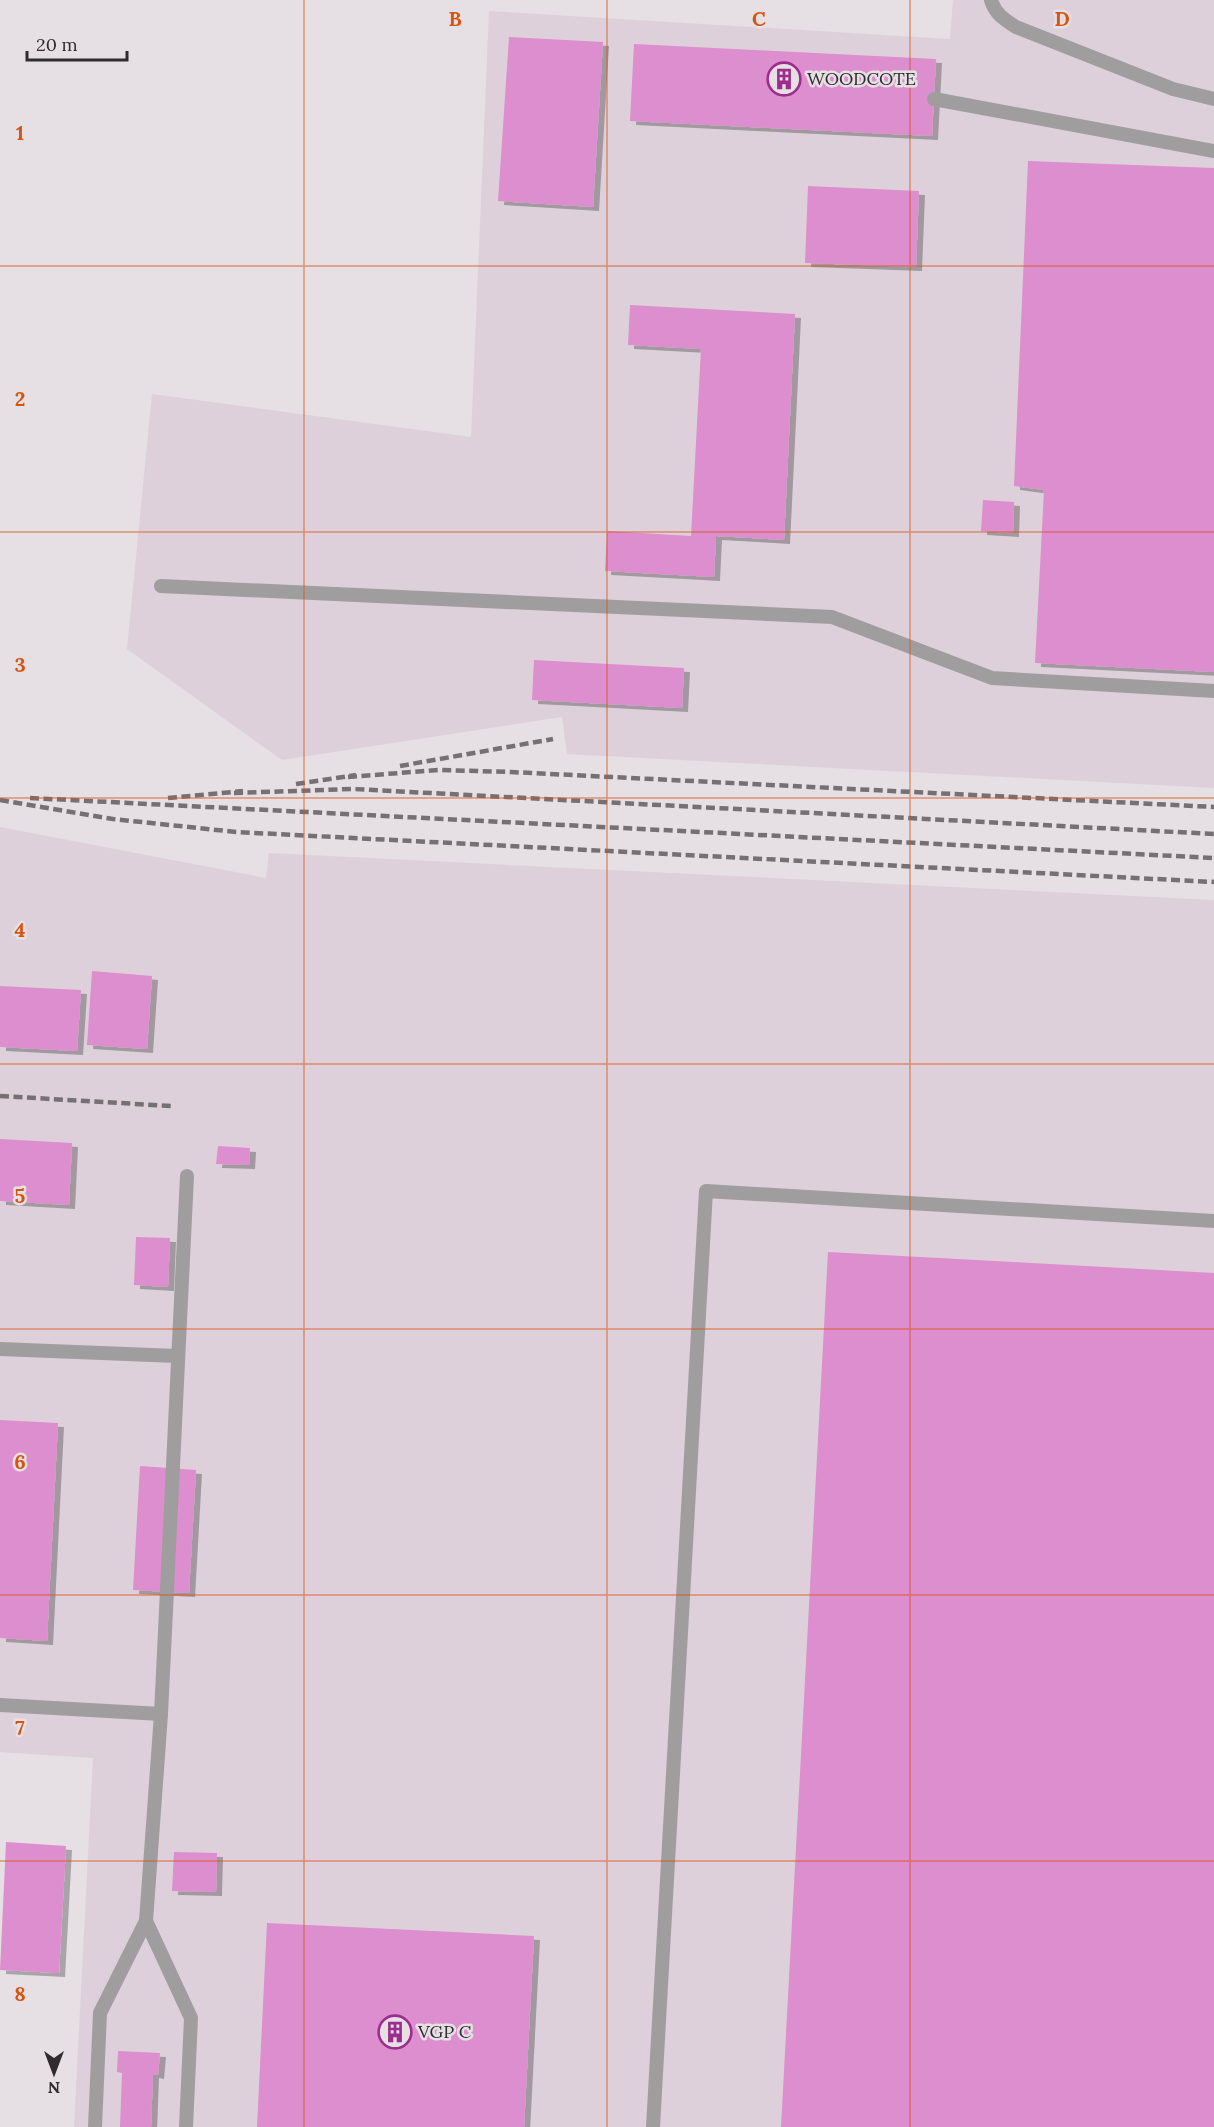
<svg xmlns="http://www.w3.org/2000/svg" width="1214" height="2127" viewBox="0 0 1214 2127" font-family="Lora,serif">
  <defs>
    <filter id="shadow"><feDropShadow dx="6" dy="4" stdDeviation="0" flood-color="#0004"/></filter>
  </defs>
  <rect width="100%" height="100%" fill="#e6dfe4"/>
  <g fill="#ddd0da">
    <path d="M 953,0 L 1214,0 L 1214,788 L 567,754 L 562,717 L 282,760 L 127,649 L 152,394 L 471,437 L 489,11 L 950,39 Z"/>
    <path d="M 0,827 L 266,878 L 269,853 L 1214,900 L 1214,2127 L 74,2127 L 93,1758 L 0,1752 Z"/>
  </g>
  <g fill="#dd8ece" filter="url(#shadow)">
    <path d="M 509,37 L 603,42 L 593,207 L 498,201 Z"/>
    <path d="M 634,44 L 936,59 L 932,136 L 630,121 Z"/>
    <path d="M 1028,161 L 1214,168 L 1214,672 L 1035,663 L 1044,490 L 1014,486 Z"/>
    <path d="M 808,186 L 919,191 L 916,267 L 805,263 Z"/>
    <path d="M 630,305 L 795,314 L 784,540 L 716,536 L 714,577 L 605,571 L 607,531 L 691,536 L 701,349 L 628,345 Z"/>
    <path d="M 983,500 L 1014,502 L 1013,533 L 981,531 Z"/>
    <path d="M 534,660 L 684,668 L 682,708 L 532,700 Z"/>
    <path d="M 92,971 L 152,976 L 147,1049 L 87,1045 Z"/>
    <path d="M 0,986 L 81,990 L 77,1051 L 0,1047 Z"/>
    <path d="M 0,1139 L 72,1143 L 69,1205 L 0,1201 Z"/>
    <path d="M 218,1146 L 250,1148 L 249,1165 L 216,1164 Z"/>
    <path d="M 136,1237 L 170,1238 L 168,1287 L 134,1285 Z"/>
    <path d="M 828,1252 L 1214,1273 L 1214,2127 L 781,2127 Z"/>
    <path d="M 0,1420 L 58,1423 L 47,1641 L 0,1638 Z"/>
    <path d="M 140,1466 L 196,1470 L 189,1593 L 133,1590 Z"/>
    <path d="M 6,1842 L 66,1846 L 59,1973 L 0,1970 Z"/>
    <path d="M 174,1852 L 217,1853 L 216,1892 L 172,1891 Z"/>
    <path d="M 267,1923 L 534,1936 L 524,2127 L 257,2127 Z"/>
    <path d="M 118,2051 L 160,2053 L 158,2075 L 153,2074 L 151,2127 L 120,2127 L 122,2073 L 117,2072 Z"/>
  </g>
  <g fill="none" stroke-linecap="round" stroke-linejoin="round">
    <g stroke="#a09d9f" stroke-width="14">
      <path d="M 991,0 C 995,14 1005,20 1016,27 L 1173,89 L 1214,99"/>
      <path d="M 934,99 L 1214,151"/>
      <path d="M 161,586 L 832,617 L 992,678 L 1214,691"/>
      <path d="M 0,1349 L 177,1356"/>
      <path d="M 0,1705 L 161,1714"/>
      <path d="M 146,1921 L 191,2018 L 186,2127"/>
      <path d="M 95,2127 L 100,2013 L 146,1921 L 161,1714 L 187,1176"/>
      <path d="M 653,2127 L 706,1191 L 1214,1221"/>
    </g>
    <g stroke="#757073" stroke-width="4.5" stroke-dasharray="9 4.5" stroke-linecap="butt">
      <path d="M 400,766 L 553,739"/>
      <path d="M 348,777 L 438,770 L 511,772 L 1214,807"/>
      <path d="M 296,784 L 356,775"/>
      <path d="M 234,793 L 353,789 L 1214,834"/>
      <path d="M 30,798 L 1214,858"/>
      <path d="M 168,798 L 243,791"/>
      <path d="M 0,800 L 113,819 L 236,832 L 1214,882"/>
      <path d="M 0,1096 L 171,1106"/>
    </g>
  </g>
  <path fill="none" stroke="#d6540f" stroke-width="1.5" stroke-opacity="0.55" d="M 304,0 L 304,2127M 607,0 L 607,2127M 910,0 L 910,2127M 0,266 L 1214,266M 0,532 L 1214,532M 0,798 L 1214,798M 0,1064 L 1214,1064M 0,1329 L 1214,1329M 0,1595 L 1214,1595M 0,1861 L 1214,1861"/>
  <defs>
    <g id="building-ring" transform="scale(1.725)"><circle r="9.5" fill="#e6dfe4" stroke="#9c2d8c" stroke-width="1.5"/><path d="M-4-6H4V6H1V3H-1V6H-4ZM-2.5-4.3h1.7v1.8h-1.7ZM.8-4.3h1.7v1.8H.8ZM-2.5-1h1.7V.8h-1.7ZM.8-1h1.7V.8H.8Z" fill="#9c2d8c"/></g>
  </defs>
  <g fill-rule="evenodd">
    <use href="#building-ring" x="784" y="79"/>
    <use href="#building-ring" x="395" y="2032"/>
  </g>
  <g text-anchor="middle" stroke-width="5" stroke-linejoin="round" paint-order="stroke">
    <g font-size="18" fill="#2f2c2e" stroke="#e6dfe4" text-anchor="start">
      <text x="807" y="85">WOODCOTE</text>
      <text x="418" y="2038">VGP C</text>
    </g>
  </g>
  <g font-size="20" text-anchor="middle" font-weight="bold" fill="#d6540f" stroke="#e6dfe4" stroke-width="5" stroke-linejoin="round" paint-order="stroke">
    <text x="455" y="26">B</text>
    <text x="759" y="26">C</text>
    <text x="1062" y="26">D</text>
    <text x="20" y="140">1</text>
    <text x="20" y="406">2</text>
    <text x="20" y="672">3</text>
    <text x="20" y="937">4</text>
    <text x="20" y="1203">5</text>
    <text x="20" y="1469">6</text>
    <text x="20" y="1735">7</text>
    <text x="20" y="2001">8</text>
  </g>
  <g transform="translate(54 2073) rotate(180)" stroke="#e6dfe4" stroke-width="4.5" paint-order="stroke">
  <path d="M0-4.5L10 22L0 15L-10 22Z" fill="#2f2c2e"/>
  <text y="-9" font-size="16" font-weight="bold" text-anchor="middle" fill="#2f2c2e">N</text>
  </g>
  <path d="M27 51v9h100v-9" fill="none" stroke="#2f2c2e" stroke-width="3"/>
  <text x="36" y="51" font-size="18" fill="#2f2c2e" stroke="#e6dfe4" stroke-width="4.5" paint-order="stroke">20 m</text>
</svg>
